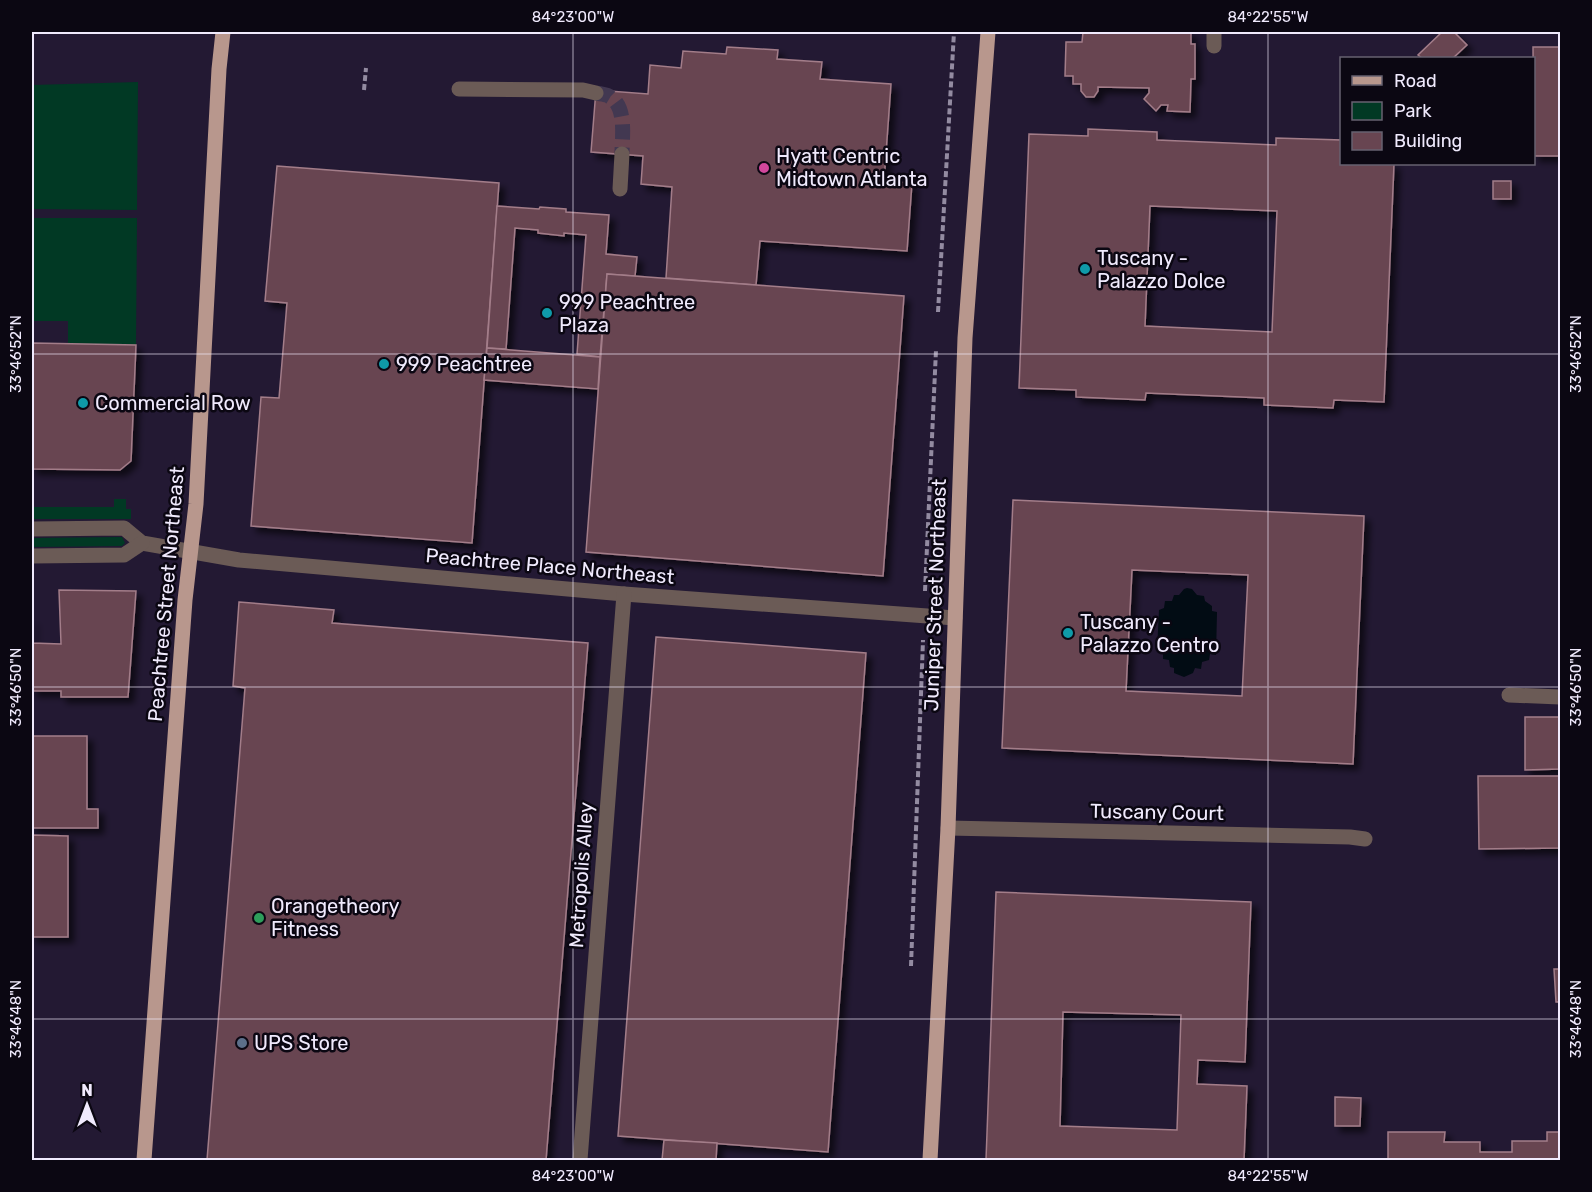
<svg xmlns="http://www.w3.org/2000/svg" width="1592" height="1192" viewBox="0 0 1592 1192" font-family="Rubik,sans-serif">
  <defs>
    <filter id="shadow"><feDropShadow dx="5.5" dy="5.5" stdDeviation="3" flood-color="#0009"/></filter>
  </defs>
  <rect width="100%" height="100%" fill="#231933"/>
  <g fill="#013924">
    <path d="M 138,82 L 137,210 L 32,209 L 32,85 Z"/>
    <path d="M 32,218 L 137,218 L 136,345 L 68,344 L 68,321 L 32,321 Z"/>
    <path d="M 114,499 L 126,499 L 126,509 L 131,509 L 131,519 L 32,519 L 32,507 L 114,507 Z"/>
    <path d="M 122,537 L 125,543 L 122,546 L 32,547 L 32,538 Z"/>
  </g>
  <path fill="#020c14" d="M 1187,588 L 1192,589 L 1197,595 L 1204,596 L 1205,601 L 1212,606 L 1212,611 L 1217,612 L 1216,655 L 1210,654 L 1209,660 L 1202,662 L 1201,669 L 1195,668 L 1193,673 L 1184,677 L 1174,673 L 1174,668 L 1170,667 L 1169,660 L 1163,659 L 1163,652 L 1157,651 L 1159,610 L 1164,608 L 1165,601 L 1172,601 L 1174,595 L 1179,595 L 1184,589 Z"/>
  <g fill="#684551" stroke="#a37d89" stroke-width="1.5" fill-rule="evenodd" filter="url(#shadow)">
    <path d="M 1083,32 L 1191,32 L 1191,44 L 1195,44 L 1195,79 L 1191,79 L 1190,112 L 1167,111 L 1168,105 L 1161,105 L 1156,111 L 1144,99 L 1149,93 L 1149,88 L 1098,87 L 1098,91 L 1094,97 L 1086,97 L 1081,91 L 1081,84 L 1073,84 L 1073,76 L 1065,76 L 1066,42 L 1082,42 Z"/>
    <path d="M 1442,32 L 1454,32 L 1467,45 L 1453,58 L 1422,58 L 1418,55 Z"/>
    <path d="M 727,47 L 778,50 L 777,59 L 822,62 L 820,79 L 891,84 L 884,181 L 912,183 L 907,251 L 760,241 L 756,285 L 666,278 L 672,187 L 641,184 L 643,156 L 591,152 L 596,90 L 648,94 L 650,65 L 681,68 L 683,51 L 726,54 Z"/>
    <path d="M 1533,47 L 1560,47 L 1560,156 L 1534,156 Z"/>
    <path d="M 1088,129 L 1157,132 L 1157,140 L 1276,145 L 1276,138 L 1342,140 L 1342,164 L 1394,164 L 1384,402 L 1334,400 L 1333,408 L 1264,405 L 1264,398 L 1146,393 L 1145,400 L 1076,397 L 1076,390 L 1019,388 L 1029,134 L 1088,136 ZM 1150,206 L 1277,211 L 1272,332 L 1145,326 Z"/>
    <path d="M 277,166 L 499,183 L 472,543 L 251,526 L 261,397 L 279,398 L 287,303 L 265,301 Z"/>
    <rect x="1493" y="181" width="18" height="18"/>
    <path d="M 497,206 L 539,209 L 540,207 L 566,209 L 566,212 L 609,215 L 606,254 L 637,257 L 635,276 L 607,274 L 600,357 L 577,354 L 586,235 L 564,233 L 564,236 L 538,233 L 538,230 L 515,228 L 506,349 L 487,348 Z"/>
    <path d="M 607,274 L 904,296 L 883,576 L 586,552 Z"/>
    <path d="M 32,343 L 136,345 L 131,461 L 120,470 L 32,469 Z"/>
    <path d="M 487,348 L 600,357 L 598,389 L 484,380 Z"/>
    <path d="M 1013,500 L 1364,516 L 1353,764 L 1002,748 ZM 1132,570 L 1248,575 L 1242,696 L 1126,691 Z"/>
    <path d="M 59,590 L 136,591 L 128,697 L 61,697 L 61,691 L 32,691 L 32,619 L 32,643 L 61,644 Z"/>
    <path d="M 239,602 L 334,610 L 332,623 L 588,643 L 546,1160 L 207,1160 L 245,688 L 233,686 Z"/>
    <path d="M 656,637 L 866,653 L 828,1152 L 618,1136 Z"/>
    <path d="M 1525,717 L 1560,717 L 1560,769 L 1525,770 Z"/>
    <path d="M 32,736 L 87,736 L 87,809 L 98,809 L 98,828 L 32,828 Z"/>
    <path d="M 1478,776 L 1560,776 L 1560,848 L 1479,849 Z"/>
    <path d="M 32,835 L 68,836 L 68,937 L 32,937 Z"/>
    <path d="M 996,892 L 1251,902 L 1245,1062 L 1198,1060 L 1197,1084 L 1247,1086 L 1244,1160 L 986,1160 ZM 1063,1012 L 1181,1015 L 1177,1130 L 1060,1126 Z"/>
    <path d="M 1554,969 L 1560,969 L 1560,1002 L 1556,1002 Z"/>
    <path d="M 1335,1097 L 1361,1098 L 1360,1126 L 1335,1126 Z"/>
    <path d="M 1388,1132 L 1445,1132 L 1444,1142 L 1480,1142 L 1480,1152 L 1512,1152 L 1512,1141 L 1547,1141 L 1547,1132 L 1560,1132 L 1560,1160 L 1388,1160 Z"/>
    <path d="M 664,1140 L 717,1143 L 716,1160 L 662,1160 Z"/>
  </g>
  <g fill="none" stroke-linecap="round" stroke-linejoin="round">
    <path stroke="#423851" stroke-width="15" stroke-dasharray="15 8" stroke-linecap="butt" d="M 596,93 C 600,94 607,94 610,97 C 627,107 622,137 622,154"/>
    <g stroke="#938ba1" stroke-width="4" stroke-dasharray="6 3" stroke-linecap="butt">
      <path d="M 364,90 L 366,68"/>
      <path d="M 938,312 L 954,32"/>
      <path d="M 925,591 L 936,350"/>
      <path d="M 911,966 L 923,640"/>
    </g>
    <g stroke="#6b5b56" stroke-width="15">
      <path d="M 1214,32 L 1214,46"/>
      <path d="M 459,89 L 583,90 L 596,93"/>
      <path d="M 620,189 L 622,154"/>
      <path d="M 32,529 L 124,528 L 142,543 L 239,560 L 624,594 L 955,618"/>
      <path d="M 32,556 L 124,555 L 142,543"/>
      <path d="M 1509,695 L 1560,697"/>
      <path d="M 948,828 L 1350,837 L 1365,839"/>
      <path d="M 580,1160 L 624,594"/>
    </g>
    <g stroke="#b8978d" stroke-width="15">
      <path d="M 144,1160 L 185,600 L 196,504 L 219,69 L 223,32"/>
      <path d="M 930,1160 L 948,828 L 965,338 L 988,32"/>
    </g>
  </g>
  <path fill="none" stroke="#f0eafd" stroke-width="1.5" stroke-opacity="0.45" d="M 573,32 L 573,1160M 1268,32 L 1268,1160M 32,354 L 1560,354M 32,687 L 1560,687M 32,1019 L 1560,1019"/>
  <circle fill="#d1479c" stroke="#0b0712" stroke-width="2" cx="764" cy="168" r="6"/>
  <g fill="#0f9aa8" stroke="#0b0712" stroke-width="2">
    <circle cx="1085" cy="269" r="6"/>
    <circle cx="547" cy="313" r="6"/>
    <circle cx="384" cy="364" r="6"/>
    <circle cx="83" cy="403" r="6"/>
    <circle cx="1068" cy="633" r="6"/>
  </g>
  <circle fill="#2e9e5b" stroke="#0b0712" stroke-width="2" cx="259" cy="918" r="6"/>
  <circle fill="#5c6f8a" stroke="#0b0712" stroke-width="2" cx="242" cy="1043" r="6"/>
  <g text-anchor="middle" stroke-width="5" stroke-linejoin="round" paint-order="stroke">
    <g font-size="20" fill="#f0eafd" stroke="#0b0712" text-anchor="start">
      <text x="776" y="163">Hyatt Centric<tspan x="776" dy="23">Midtown Atlanta</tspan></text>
      <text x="1097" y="265">Tuscany -<tspan x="1097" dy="23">Palazzo Dolce</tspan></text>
      <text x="559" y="309">999 Peachtree<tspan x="559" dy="23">Plaza</tspan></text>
      <text x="396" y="371">999 Peachtree</text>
      <text x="95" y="410">Commercial Row</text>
      <text x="1080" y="629">Tuscany -<tspan x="1080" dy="23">Palazzo Centro</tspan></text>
      <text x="271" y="913">Orangetheory<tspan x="271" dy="23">Fitness</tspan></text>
      <text x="254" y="1050">UPS Store</text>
    </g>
    <g font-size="20" fill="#f0eafd" stroke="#0b0712">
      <text transform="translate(550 566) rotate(5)" y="7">Peachtree Place Northeast</text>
      <text transform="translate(166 594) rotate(-85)" y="7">Peachtree Street Northeast</text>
      <text transform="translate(935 595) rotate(-88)" y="7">Juniper Street Northeast</text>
      <text transform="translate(1157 812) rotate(1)" y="7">Tuscany Court</text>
      <text transform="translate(581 875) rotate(-86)" y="7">Metropolis Alley</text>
    </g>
  </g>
  <rect width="1592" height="1192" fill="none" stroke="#0b0712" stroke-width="66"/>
  <rect x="1340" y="57" width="195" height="108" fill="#0b0712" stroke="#676270" stroke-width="1.5"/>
  <rect x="1352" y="76" width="30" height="9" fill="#b8978d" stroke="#676270" stroke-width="1.5"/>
  <text x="1394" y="87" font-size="18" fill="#f0eafd">Road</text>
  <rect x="1352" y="102" width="30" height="18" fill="#013924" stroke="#676270" stroke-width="1.5"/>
  <text x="1394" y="117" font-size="18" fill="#f0eafd">Park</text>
  <rect x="1352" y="132" width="30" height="18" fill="#684551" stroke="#676270" stroke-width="1.5"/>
  <text x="1394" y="147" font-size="18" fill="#f0eafd">Building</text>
  <g transform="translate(87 1105)" stroke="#0b0712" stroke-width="4.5" paint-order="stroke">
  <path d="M0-4.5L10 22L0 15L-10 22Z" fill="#f0eafd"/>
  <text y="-9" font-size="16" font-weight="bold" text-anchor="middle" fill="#f0eafd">N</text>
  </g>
  <rect x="33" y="33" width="1526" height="1126" fill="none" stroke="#f0eafd" stroke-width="2"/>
  <g font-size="15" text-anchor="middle" fill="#f0eafd">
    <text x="573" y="22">84°23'00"W</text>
    <text x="1268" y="22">84°22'55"W</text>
    <text transform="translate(16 354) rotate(-90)" y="5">33°46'52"N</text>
    <text transform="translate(1576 354) rotate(-90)" y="5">33°46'52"N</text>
    <text transform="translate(16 687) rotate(-90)" y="5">33°46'50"N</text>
    <text transform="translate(1576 687) rotate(-90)" y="5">33°46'50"N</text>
    <text transform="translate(16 1019) rotate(-90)" y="5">33°46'48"N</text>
    <text transform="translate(1576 1019) rotate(-90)" y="5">33°46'48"N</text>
    <text x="573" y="1181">84°23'00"W</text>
    <text x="1268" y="1181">84°22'55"W</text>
  </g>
</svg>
